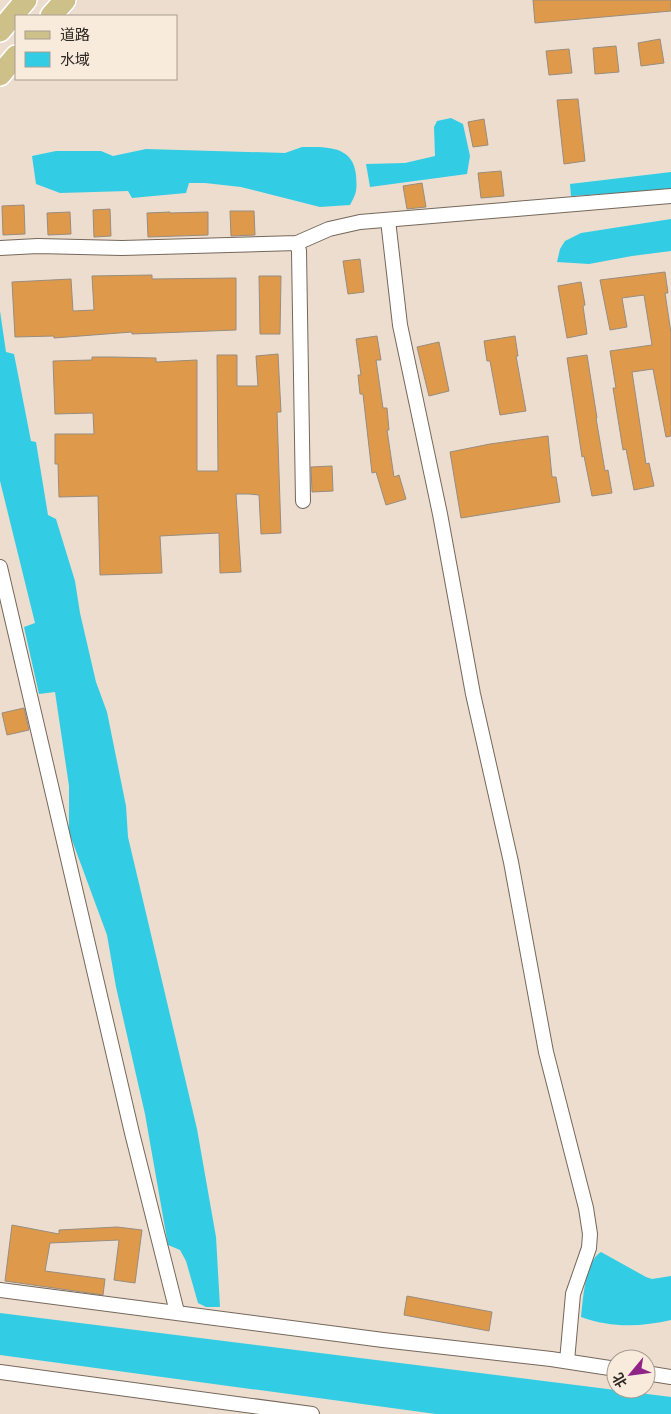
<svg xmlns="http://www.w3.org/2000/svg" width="671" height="1414" viewBox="0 0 671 1414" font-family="'Noto Sans','Noto Sans SC',sans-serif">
  <rect width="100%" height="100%" fill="#ecddcf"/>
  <g fill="#32cde4">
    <path d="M 451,118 L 463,124 L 470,156 L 467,174 L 370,187 L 366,164 L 405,163 L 435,156 L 434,127 L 437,121 Z"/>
    <path d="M 302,147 C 326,147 353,145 356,175 C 357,190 357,192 350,205 L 320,207 L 241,187 L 205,183 L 189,183 L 186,193 L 132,198 L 128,191 L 60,193 L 36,184 L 32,156 L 56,151 L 101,151 L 113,156 L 146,149 L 285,153 Z"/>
    <path d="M 671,172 L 671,190 L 571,196 L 570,184 Z"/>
    <path d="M 671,219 L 671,251 L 632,256 L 589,264 L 557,262 L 560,249 L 565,241 L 581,233 Z"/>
    <path d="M 0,311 L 6,352 L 14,354 L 31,441 L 36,442 L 48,515 L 56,519 L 75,581 L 80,613 L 96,682 L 107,712 L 126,806 L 128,837 L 197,1129 L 216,1237 L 220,1307 L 206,1307 L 198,1303 L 186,1261 L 180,1250 L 168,1245 L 145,1114 L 116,987 L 107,935 L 69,832 L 69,786 L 55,692 L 39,694 L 24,627 L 35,623 L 0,481 Z"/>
    <path d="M 601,1252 L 646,1277 L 652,1279 L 671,1276 L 671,1320 C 641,1327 611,1328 581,1317 C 583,1299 585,1261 601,1252 Z"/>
    <path d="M 0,1313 L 671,1397 L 671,1414 L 436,1414 L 0,1355 Z"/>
  </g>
  <g fill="#de9a4a" stroke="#998c7e">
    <path d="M 533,0 L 671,0 L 671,11 L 535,23 Z"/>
    <path d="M 660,39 L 664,63 L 641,66 L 638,43 Z"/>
    <path d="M 616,46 L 619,72 L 595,74 L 593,48 Z"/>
    <path d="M 569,49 L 572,73 L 549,75 L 546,51 Z"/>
    <path d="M 578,99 L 585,161 L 564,164 L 557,100 Z"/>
    <path d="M 484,119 L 488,145 L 473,147 L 468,122 Z"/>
    <path d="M 501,171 L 504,196 L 481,198 L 478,173 Z"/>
    <path d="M 422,183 L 426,207 L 407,209 L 403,186 Z"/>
    <path d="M 24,205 L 25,234 L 3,235 L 2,206 Z"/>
    <path d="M 110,209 L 111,236 L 94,237 L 93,210 Z"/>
    <path d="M 230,211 L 254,211 L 255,235 L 231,236 Z"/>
    <path d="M 70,212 L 71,234 L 48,235 L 47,213 Z"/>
    <path d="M 170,212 L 170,213 L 208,212 L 208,235 L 148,237 L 147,213 Z"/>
    <path d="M 360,259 L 364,292 L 348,294 L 343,261 Z"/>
    <path d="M 665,272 L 668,293 L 665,293 L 671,333 L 671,436 L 666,437 L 653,369 L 632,372 L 646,464 L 649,463 L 654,486 L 634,490 L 626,449 L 623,450 L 613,388 L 616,388 L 610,351 L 652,345 L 644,295 L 622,298 L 627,327 L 610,330 L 600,280 Z"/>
    <path d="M 152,275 L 152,279 L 236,278 L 236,330 L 132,334 L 132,332 L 54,338 L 54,336 L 15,337 L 12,282 L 71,279 L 73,311 L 94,310 L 92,276 Z"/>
    <path d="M 259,276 L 281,276 L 280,334 L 260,334 Z"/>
    <path d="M 581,282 L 585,305 L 583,306 L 587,334 L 567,338 L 558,286 Z"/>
    <path d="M 377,336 L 381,360 L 376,360 L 383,408 L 387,408 L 389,430 L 387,430 L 394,477 L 399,475 L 406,499 L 386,505 L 376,472 L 372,473 L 363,394 L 360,394 L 358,375 L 361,375 L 356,339 Z"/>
    <path d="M 515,336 L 518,356 L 516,356 L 526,411 L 500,415 L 490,361 L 487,361 L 484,341 Z"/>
    <path d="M 439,342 L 449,391 L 429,396 L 417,347 Z"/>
    <path d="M 278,354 L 281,412 L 277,412 L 281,533 L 261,534 L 259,495 L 249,494 L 236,494 L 241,572 L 220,573 L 219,533 L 160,536 L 162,573 L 100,575 L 98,496 L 59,497 L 58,464 L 55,464 L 55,434 L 94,434 L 93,413 L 55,414 L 53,361 L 92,360 L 92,357 L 113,357 L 156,358 L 156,362 L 197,360 L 197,471 L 218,471 L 217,355 L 237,355 L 237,386 L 258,386 L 256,356 Z"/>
    <path d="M 587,355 L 597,418 L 596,418 L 605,471 L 608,470 L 612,493 L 592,496 L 584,456 L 582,457 L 567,358 Z"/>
    <path d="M 548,436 L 552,477 L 556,477 L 560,502 L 461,518 L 450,452 L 490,444 Z"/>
    <path d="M 332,466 L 333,491 L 312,492 L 311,467 Z"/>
    <path d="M 24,708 L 29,730 L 7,735 L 2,713 Z"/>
    <path d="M 12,1225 L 59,1234 L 59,1230 L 117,1227 L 142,1230 L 135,1283 L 114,1280 L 119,1240 L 50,1243 L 45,1271 L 105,1279 L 103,1295 L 5,1281 Z"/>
    <path d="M 407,1296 L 492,1312 L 489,1331 L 404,1315 Z"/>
  </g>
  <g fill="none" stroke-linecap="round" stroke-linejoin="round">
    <g stroke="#75685b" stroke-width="16">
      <g id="street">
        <path d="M 388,220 L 400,325 L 440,514 L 473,694 L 511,862 L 546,1052 L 586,1208 L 590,1234 L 589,1248 L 573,1294 L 567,1361"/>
        <path d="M 297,243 L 299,251 L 303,501"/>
        <path d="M 0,248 L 38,246 L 122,248 L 297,243 L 329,229 L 360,222 L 671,196"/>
        <path d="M 0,567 L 132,1133 L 177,1312"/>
        <path d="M 0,1290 L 383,1340 L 551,1359 L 616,1369"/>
        <path d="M 0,1372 L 312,1414"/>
        <path d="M 646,1373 L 671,1377"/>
      </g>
    </g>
    <g stroke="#fff" stroke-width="24">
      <g id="primary">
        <path d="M 51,16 L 65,0"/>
        <path d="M 0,31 L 26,0"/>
        <path d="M 0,75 L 16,56"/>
      </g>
    </g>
    <use href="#street" stroke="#fff" stroke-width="14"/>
    <use href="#primary" stroke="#cec089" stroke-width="21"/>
  </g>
  <rect x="15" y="15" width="162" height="65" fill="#f9ebdc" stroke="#a89d92"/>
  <rect x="25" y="31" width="25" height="8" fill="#cec089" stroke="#a89d92"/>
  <text x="60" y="40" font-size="15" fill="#2e2923">道路</text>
  <rect x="25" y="52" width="25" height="15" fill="#32cde4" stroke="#a89d92"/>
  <text x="60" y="65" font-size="15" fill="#2e2923">水域</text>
  <g transform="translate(631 1374) rotate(241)"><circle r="24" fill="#f9ebdc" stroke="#a89d92"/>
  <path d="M0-4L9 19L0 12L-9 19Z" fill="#8f2386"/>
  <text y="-8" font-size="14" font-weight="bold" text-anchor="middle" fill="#2e2923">北</text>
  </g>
</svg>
